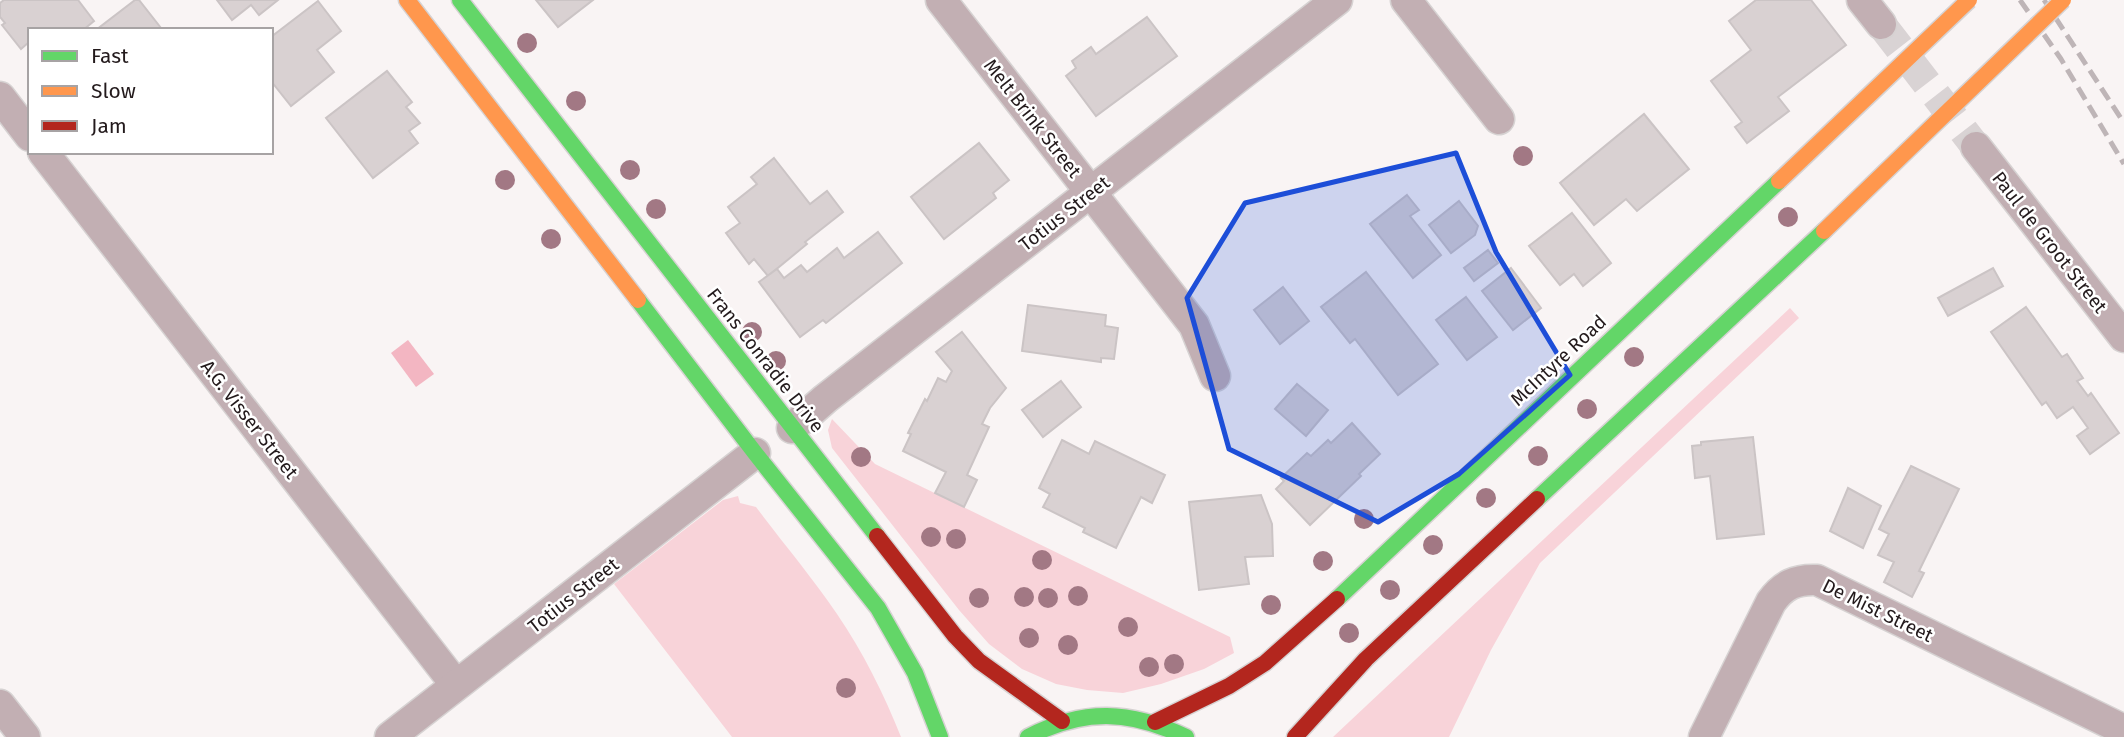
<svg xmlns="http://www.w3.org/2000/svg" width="2124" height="737" viewBox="0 0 2124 737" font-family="'Fira Sans',sans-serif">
  <rect width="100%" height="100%" fill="#f9f4f4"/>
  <g fill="#f8d3d9">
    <path d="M 1790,308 L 1799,318 L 1540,563 L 1491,650 L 1449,737 L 1333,737 Z"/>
    <path d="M 832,419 L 875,464 L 1230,637 L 1234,653 L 1204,669 L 1161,684 L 1123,693 L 1087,690 L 1056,684 L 1022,669 L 989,644 L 959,610 L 832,448 L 828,430 Z"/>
    <path d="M 738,496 L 740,503 L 756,507 C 783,543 812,577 837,614 C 863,652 884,694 901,737 L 732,737 L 614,584 L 723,500 Z"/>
  </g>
  <path fill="#f3b6c2" d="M 408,340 L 434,374 L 416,387 L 391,353 Z"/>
  <g fill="#d9d1d2" stroke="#cbc4c5" stroke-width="2">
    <path d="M 4,0 L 78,0 L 94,21 L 83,30 L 30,30 L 30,44 L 29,42 L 21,49 L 2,25 L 5,23 L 0,17 L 0,3 Z"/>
    <path d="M 135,0 L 139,0 L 161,28 L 96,30 Z"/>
    <path d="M 217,0 L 278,0 L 259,15 L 251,5 L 232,20 Z"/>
    <path d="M 536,0 L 593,0 L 558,27 Z"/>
    <path d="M 1756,0 L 1811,0 L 1846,45 L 1778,97 L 1789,111 L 1747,143 L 1735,127 L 1742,122 L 1711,81 L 1751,50 L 1729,21 Z"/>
    <path d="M 318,1 L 341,31 L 317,50 L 334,72 L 291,106 L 271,81 L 271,37 Z"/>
    <path d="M 1147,17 L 1177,56 L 1096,116 L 1066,76 L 1076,68 L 1072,61 L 1091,47 L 1096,54 Z"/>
    <path d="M 387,71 L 412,102 L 406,107 L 420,123 L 409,131 L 418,143 L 373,178 L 326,118 Z"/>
    <path d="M 1644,114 L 1689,169 L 1637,211 L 1626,199 L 1594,225 L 1560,183 Z"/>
    <path d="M 979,143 L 1009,180 L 993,193 L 996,198 L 944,239 L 911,197 Z"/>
    <path d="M 774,158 L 810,204 L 827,191 L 843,212 L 805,242 L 807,244 L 768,276 L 754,259 L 749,264 L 726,233 L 740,223 L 728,207 L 757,184 L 751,177 Z"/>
    <path d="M 1407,195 L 1419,210 L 1410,216 L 1441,255 L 1413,278 L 1370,224 Z"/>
    <path d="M 1459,201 L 1478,226 L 1475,235 L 1451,253 L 1429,225 Z"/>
    <path d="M 1572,213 L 1611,263 L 1583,286 L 1574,274 L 1560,285 L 1529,246 Z"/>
    <path d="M 878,232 L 902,263 L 826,323 L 823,320 L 800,337 L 759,282 L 777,269 L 784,278 L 801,265 L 807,272 L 837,248 L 844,258 Z"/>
    <path d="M 1488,250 L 1498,263 L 1474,281 L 1464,268 Z"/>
    <path d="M 1511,268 L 1541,308 L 1513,330 L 1482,291 Z"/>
    <path d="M 1993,268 L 2003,286 L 1948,316 L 1938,298 Z"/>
    <path d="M 1366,272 L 1438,364 L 1398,395 L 1355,339 L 1350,343 L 1321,307 Z"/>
    <path d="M 1283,287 L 1309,321 L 1280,344 L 1254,310 Z"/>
    <path d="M 1466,297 L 1497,337 L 1467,360 L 1436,320 Z"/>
    <path d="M 1028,305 L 1106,315 L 1105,326 L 1118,328 L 1114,359 L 1101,358 L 1101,362 L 1022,351 Z"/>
    <path d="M 2026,307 L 2062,357 L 2067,354 L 2083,378 L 2077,381 L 2088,396 L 2091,393 L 2119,433 L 2090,454 L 2077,436 L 2088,428 L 2073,407 L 2057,418 L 2046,402 L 2042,405 L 1991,332 Z"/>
    <path d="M 962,332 L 1006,388 L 990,408 L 982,424 L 989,427 L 967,475 L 977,480 L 964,507 L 935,493 L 946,472 L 903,451 L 911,434 L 908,433 L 925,399 L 927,401 L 938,378 L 946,382 L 952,371 L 936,352 Z"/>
    <path d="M 1061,381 L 1081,407 L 1043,437 L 1022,410 Z"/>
    <path d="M 1297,384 L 1328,410 L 1306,436 L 1275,409 Z"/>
    <path d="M 1352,423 L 1380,454 L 1359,474 L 1361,476 L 1310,525 L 1276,489 L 1284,481 L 1281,478 L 1307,453 L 1311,456 L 1328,440 L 1331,443 Z"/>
    <path d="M 1753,437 L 1764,534 L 1717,539 L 1710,476 L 1695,478 L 1692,446 L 1701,445 L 1701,442 Z"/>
    <path d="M 1062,440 L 1089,454 L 1095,441 L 1165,475 L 1152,503 L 1141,497 L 1116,548 L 1083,532 L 1085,528 L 1043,507 L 1050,494 L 1039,488 Z"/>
    <path d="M 1911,466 L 1959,489 L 1919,571 L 1924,573 L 1912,597 L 1884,582 L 1894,562 L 1878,555 L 1889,534 L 1879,529 Z"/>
    <path d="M 1848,488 L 1881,506 L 1863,548 L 1830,531 Z"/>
    <path d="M 1261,495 L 1272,524 L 1273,556 L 1245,557 L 1249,584 L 1199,590 L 1189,502 Z"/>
  </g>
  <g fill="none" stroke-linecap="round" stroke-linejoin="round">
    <path stroke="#d9d3d4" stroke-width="30" stroke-dasharray="30 15" stroke-linecap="butt" d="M 1881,24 L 1976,147"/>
    <g stroke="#d6d2d2" stroke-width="33">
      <g id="street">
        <path d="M 941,0 L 1194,325 L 1215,376"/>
        <path d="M 1406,0 L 1499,119"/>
        <path d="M 1862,0 L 1881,24"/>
        <path d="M 0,97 L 30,136"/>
        <path d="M 1976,147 L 2124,337"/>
        <path d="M 43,152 L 456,685"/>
        <path d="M 792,428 L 825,399 L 1337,0"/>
        <path d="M 0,705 L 25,737"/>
        <path d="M 390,737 L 755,453"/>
        <path d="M 1704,737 L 1771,602 C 1783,585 1796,579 1817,580 L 2124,730"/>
      </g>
    </g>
    <g stroke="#d6d2d2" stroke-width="19">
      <g id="fast">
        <path d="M 460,0 L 877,536"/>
        <path d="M 638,300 L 755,453 L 878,608 L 915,673 L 940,737"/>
        <path d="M 1537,499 L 1824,231"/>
        <path d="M 1337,599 L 1779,181"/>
        <path d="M 1028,737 C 1084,708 1130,710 1186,737"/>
      </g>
    </g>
    <g stroke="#d6d2d2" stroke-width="19">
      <path id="slow" d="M 407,0 L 638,300"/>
    </g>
    <g stroke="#d6d2d2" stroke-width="19">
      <g id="jam">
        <path d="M 877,536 L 955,636 L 979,661 L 1062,721"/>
        <path d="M 1155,722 L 1229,686 L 1265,663 L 1337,599"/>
        <path d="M 1295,737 L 1366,659 L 1537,499"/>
      </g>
    </g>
    <use href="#street" stroke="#c2afb3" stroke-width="30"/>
    <use href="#fast" stroke="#63d668" stroke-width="16"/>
    <use href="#slow" stroke="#ff974d" stroke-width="16"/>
    <use href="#jam" stroke="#b3261e" stroke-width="16"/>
    <g stroke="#beb5b7" stroke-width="5" stroke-dasharray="14 7" stroke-linecap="butt">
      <path d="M 2020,0 L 2061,59 L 2124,164"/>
      <path d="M 2044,0 L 2124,123"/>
    </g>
    <g stroke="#d6d2d2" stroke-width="19" stroke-linecap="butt">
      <g id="slow-bridge">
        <path d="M 1779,181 L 1969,0"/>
        <path d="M 1824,231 L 2063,0"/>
      </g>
    </g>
    <use href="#slow-bridge" stroke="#ff974d" stroke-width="16"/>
  </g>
  <g fill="#a27884">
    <circle cx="527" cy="43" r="10"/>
    <circle cx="576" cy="101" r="10"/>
    <circle cx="1523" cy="156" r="10"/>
    <circle cx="630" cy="170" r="10"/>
    <circle cx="505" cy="180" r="10"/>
    <circle cx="656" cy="209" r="10"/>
    <circle cx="1788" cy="217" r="10"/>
    <circle cx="551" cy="239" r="10"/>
    <circle cx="752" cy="332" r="10"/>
    <circle cx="1634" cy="357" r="10"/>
    <circle cx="776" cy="361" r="10"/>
    <circle cx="1587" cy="409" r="10"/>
    <circle cx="1538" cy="456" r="10"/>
    <circle cx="861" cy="457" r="10"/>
    <circle cx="1486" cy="498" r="10"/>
    <circle cx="1364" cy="519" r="10"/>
    <circle cx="931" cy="537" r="10"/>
    <circle cx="956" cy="539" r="10"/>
    <circle cx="1433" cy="545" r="10"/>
    <circle cx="1042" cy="560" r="10"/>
    <circle cx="1323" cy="561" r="10"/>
    <circle cx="1390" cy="590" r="10"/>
    <circle cx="1078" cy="596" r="10"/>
    <circle cx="1024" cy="597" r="10"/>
    <circle cx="979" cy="598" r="10"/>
    <circle cx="1048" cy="598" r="10"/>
    <circle cx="1271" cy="605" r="10"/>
    <circle cx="1128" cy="627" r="10"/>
    <circle cx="1349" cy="633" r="10"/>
    <circle cx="1029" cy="638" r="10"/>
    <circle cx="1068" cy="645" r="10"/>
    <circle cx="1174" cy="664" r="10"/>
    <circle cx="1149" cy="667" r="10"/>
    <circle cx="846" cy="688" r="10"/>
  </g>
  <path fill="#1d4ed8" fill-opacity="0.2" stroke="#1d4ed8" stroke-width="5" stroke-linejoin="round" d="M 1456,153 L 1496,252 L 1570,375 L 1459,474 L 1378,522 L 1229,449 L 1187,298 L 1245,203 Z"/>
  <g text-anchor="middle" stroke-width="5" stroke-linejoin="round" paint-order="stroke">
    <g font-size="19" fill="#231a1c" stroke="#fff">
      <text transform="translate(1033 118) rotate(52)" y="7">Melt Brink Street</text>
      <text transform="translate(1064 213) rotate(-38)" y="7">Totius Street</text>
      <text transform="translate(2050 242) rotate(52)" y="7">Paul de Groot Street</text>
      <text transform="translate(766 360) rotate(52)" y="7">Frans Conradie Drive</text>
      <text transform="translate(1558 360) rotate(-43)" y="7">McIntyre Road</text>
      <text transform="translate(250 419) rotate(52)" y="7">A.G. Visser Street</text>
      <text transform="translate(573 595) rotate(-38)" y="7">Totius Street</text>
      <text transform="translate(1878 610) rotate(26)" y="7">De Mist Street</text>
    </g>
  </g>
  <rect x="28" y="28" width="245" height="126" fill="#ffffff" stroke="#a7a3a4" stroke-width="2"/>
  <rect x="42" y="51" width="35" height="10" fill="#63d668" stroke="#a7a3a4" stroke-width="2"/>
  <text x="91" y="63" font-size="21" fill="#231a1c">Fast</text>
  <rect x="42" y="86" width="35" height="10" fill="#ff974d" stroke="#a7a3a4" stroke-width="2"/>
  <text x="91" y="98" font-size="21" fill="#231a1c">Slow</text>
  <rect x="42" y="121" width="35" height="10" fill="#b3261e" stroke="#a7a3a4" stroke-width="2"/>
  <text x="91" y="133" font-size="21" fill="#231a1c">Jam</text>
</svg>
